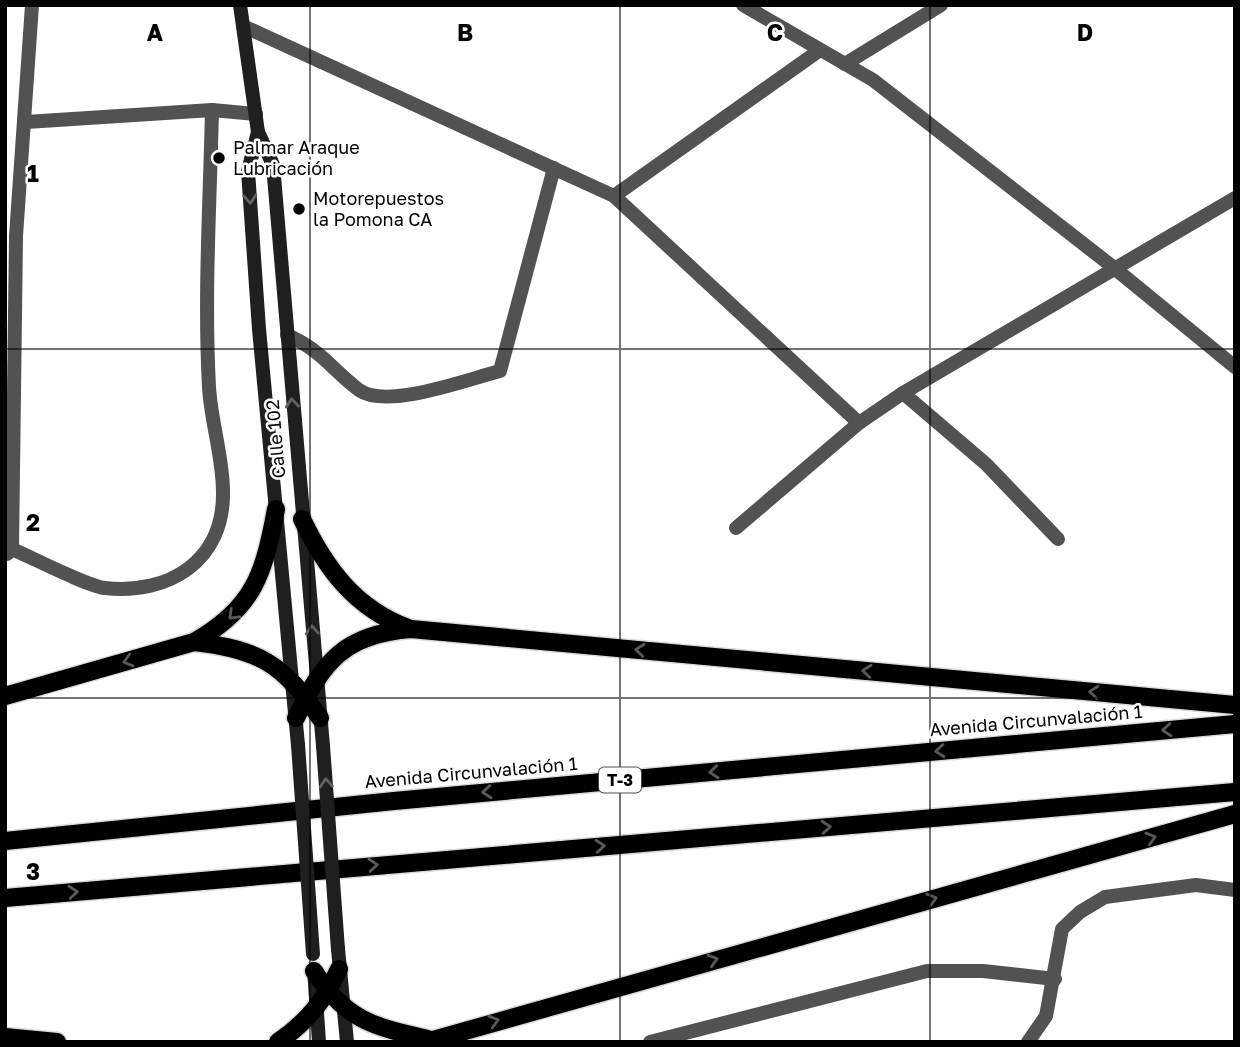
<svg xmlns="http://www.w3.org/2000/svg" width="1240" height="1047" viewBox="0 0 1240 1047" font-family="'Golos Text',sans-serif">
  <rect width="100%" height="100%" fill="#fff"/>
  <g fill="none" stroke-linecap="round" stroke-linejoin="round">
    <g stroke="#dbdbdb" stroke-width="21">
      <g id="primary">
        <path d="M 302,519 C 326,569 355,608 408,628"/>
        <path d="M 194,642 C 258,649 284,664 320,718"/>
        <path d="M 5,696 L 194,642 C 254,608 264,574 276,509"/>
        <path d="M 296,718 C 323,661 345,634 411,629 L 1235,705"/>
        <path d="M 5,841 L 394,801 L 1235,724"/>
        <path d="M 5,898 L 1235,792"/>
        <path d="M 314,971 C 345,1020 374,1027 428,1039"/>
        <path d="M 5,1037 L 57,1042"/>
        <path d="M 278,1042 C 307,1022 324,1001 339,969"/>
        <path d="M 426,1042 L 1235,814"/>
      </g>
    </g>
    <g stroke="#525252" stroke-width="14">
      <path d="M 743,5 L 873,80 L 1113,267 L 1235,367"/>
      <path d="M 243,26 L 614,196 L 859,423 L 903,393 L 1235,198"/>
      <path d="M 845,64 L 941,5"/>
      <path d="M 26,122 L 212,110 L 256,114"/>
      <path d="M 614,196 L 820,50"/>
      <path d="M 287,335 C 323,351 330,368 359,390 C 387,410 468,379 500,371 L 554,168"/>
      <path d="M 903,393 L 986,464 L 1058,539"/>
      <path d="M 736,528 L 859,423"/>
      <path d="M 12,549 C 33,558 87,586 105,588 C 169,595 224,561 223,492 C 223,457 211,422 209,387 C 204,295 210,202 212,110"/>
      <path d="M 7,554 L 12,549 L 16,236 L 32,5"/>
      <path d="M 650,1042 L 927,971 L 983,971 L 1055,979"/>
      <path d="M 1028,1042 L 1046,1016 L 1062,929 L 1080,912 L 1105,897 L 1196,885 L 1235,890"/>
    </g>
    <g stroke="#1f1f1f" stroke-width="14">
      <path d="M 240,5 L 258,132 L 248,171 L 259,329 L 298,745"/>
      <path d="M 258,132 L 273,165 L 323,746"/>
      <path d="M 338,949 L 347,1042"/>
      <path d="M 314,969 L 319,1042"/>
    </g>
    <use href="#primary" stroke="#000" stroke-width="18"/>
    <g stroke="#1f1f1f" stroke-width="14">
      <path d="M 298,745 L 313,954"/>
      <path d="M 323,746 L 338,949"/>
    </g>
  </g>
  <defs><path id="oneway-chevron" d="M-2-3.5L2.5 0L-2 3.5" fill="none" stroke-width="1.6" stroke-linecap="round" stroke-linejoin="round" transform="scale(1.75)"/></defs>
  <g stroke="#626262">
    <use href="#oneway-chevron" transform="translate(250 199) rotate(86)"/>
    <use href="#oneway-chevron" transform="translate(292 403) rotate(-95)"/>
    <use href="#oneway-chevron" transform="translate(312 630) rotate(-94)"/>
    <use href="#oneway-chevron" transform="translate(326 783) rotate(-94)"/>
  </g>
  <g stroke="#595959">
    <use href="#oneway-chevron" transform="translate(233 615) rotate(136)"/>
    <use href="#oneway-chevron" transform="translate(640 650) rotate(-175)"/>
    <use href="#oneway-chevron" transform="translate(128 661) rotate(164)"/>
    <use href="#oneway-chevron" transform="translate(867 671) rotate(-175)"/>
    <use href="#oneway-chevron" transform="translate(1094 692) rotate(-175)"/>
    <use href="#oneway-chevron" transform="translate(1167 730) rotate(175)"/>
    <use href="#oneway-chevron" transform="translate(940 751) rotate(175)"/>
    <use href="#oneway-chevron" transform="translate(714 772) rotate(175)"/>
    <use href="#oneway-chevron" transform="translate(487 792) rotate(175)"/>
    <use href="#oneway-chevron" transform="translate(826 827) rotate(-5)"/>
    <use href="#oneway-chevron" transform="translate(1151 838) rotate(-16)"/>
    <use href="#oneway-chevron" transform="translate(600 846) rotate(-5)"/>
    <use href="#oneway-chevron" transform="translate(373 865) rotate(-5)"/>
    <use href="#oneway-chevron" transform="translate(73 892) rotate(-5)"/>
    <use href="#oneway-chevron" transform="translate(932 899) rotate(-16)"/>
    <use href="#oneway-chevron" transform="translate(713 960) rotate(-16)"/>
    <use href="#oneway-chevron" transform="translate(494 1021) rotate(-16)"/>
  </g>
  <path fill="none" stroke="#000" stroke-width="2" stroke-opacity="0.55" d="M 310,5 L 310,1042M 620,5 L 620,1042M 930,5 L 930,1042M 5,349 L 1235,349M 5,698 L 1235,698"/>
  <g fill="#000" stroke="#fff" stroke-width="2.5">
    <circle cx="219" cy="158" r="7"/>
    <circle cx="299" cy="209" r="7"/>
  </g>
  <g text-anchor="middle" stroke-width="5" stroke-linejoin="round" paint-order="stroke">
    <rect fill="#fff" stroke="#4c4c4c" stroke-width="2" x="599" y="767.5" width="42" height="25" rx="5"/>
    <g font-size="16" font-weight="bold" fill="#000">
      <text x="620" y="786">T-3</text>
    </g>
    <g font-size="18" fill="#000" stroke="#fff" text-anchor="start">
      <text x="233" y="154">Palmar Araque<tspan x="233" dy="21">Lubricación</tspan></text>
      <text x="313" y="205">Motorepuestos<tspan x="313" dy="21">la Pomona CA</tspan></text>
    </g>
    <g font-size="18" fill="#000" stroke="#fff">
      <text transform="translate(276 439) rotate(-95)" y="6">Calle 102</text>
      <text transform="translate(1036 721) rotate(-5)" y="6">Avenida Circunvalación 1</text>
      <text transform="translate(471 773) rotate(-5)" y="6">Avenida Circunvalación 1</text>
    </g>
  </g>
  <g font-size="23" text-anchor="middle" font-weight="bold" fill="#000" stroke="#fff" stroke-width="5" stroke-linejoin="round" paint-order="stroke">
    <text x="155" y="41">A</text>
    <text x="465" y="41">B</text>
    <text x="775" y="41">C</text>
    <text x="1085" y="41">D</text>
    <text x="33" y="182">1</text>
    <text x="33" y="531">2</text>
    <text x="33" y="880">3</text>
  </g>
  <rect width="1240" height="1047" fill="none" stroke="#000000" stroke-width="14"/>
</svg>
